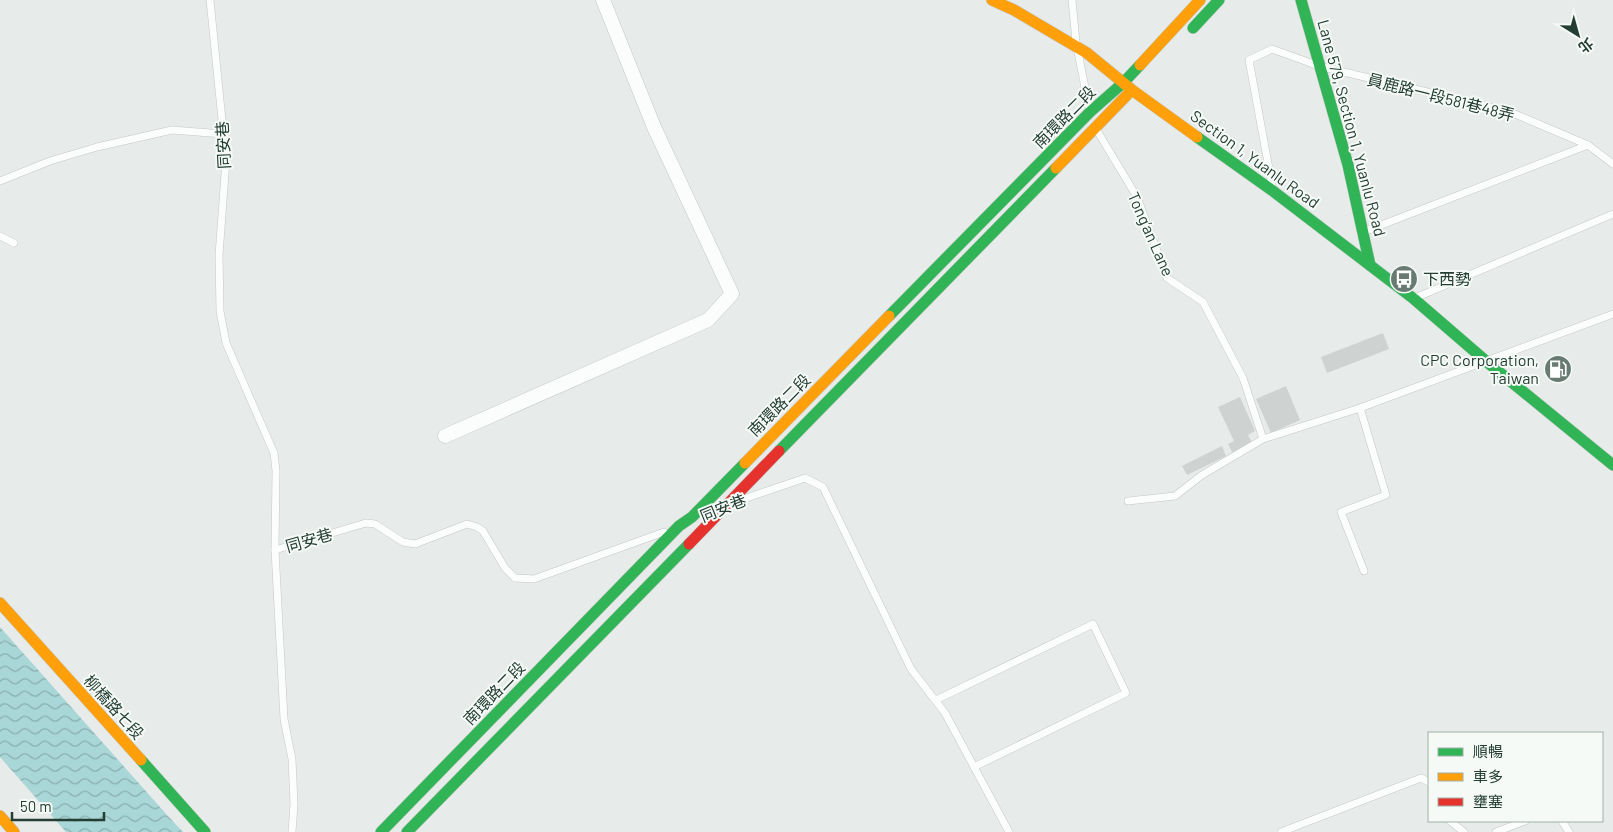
<svg xmlns="http://www.w3.org/2000/svg" width="1613" height="832" viewBox="0 0 1613 832" font-family="Barlow,'Noto Sans TC',sans-serif">
  <defs>
    <pattern id="water-waves" width="16" height="10" patternUnits="userSpaceOnUse" patternTransform="scale(1.25)"><rect width="16" height="10" fill="#a9d6d7"/><path d="M0 5q4-4 8 0t8 0" fill="none" stroke="#89afaf"/></pattern>
  </defs>
  <rect width="100%" height="100%" fill="#e7ebe9"/>
  <path fill="url(#water-waves)" d="M 0,627 L 167,815 L 183,832 L 66,832 L 0,757 Z"/>
  <g fill="#ced2d0">
    <path d="M 1383,333 L 1389,349 L 1327,373 L 1321,357 Z"/>
    <path d="M 1286,386 L 1300,420 L 1271,433 L 1256,399 Z"/>
    <path d="M 1240,397 L 1255,431 L 1248,435 L 1252,443 L 1232,452 L 1228,444 L 1234,441 L 1218,407 Z"/>
    <path d="M 1222,446 L 1226,456 L 1187,475 L 1182,466 Z"/>
  </g>
  <g fill="none" stroke-linecap="round" stroke-linejoin="round">
    <g stroke="#c4c8c6" stroke-width="8">
      <g id="lane">
        <path d="M 210,0 L 226,160 L 219,255 L 220,311 L 226,343 L 274,453 L 276,471 L 275,550 L 284,719 L 292,759 L 294,804 L 292,832"/>
        <path d="M 1072,0 L 1076,42"/>
        <path d="M 1078,52 L 1089,108"/>
        <path d="M 1096,129 L 1137,197 L 1167,278 L 1203,302 L 1243,378 L 1263,439"/>
        <path d="M 0,181 L 50,161 L 97,147 L 172,130 L 223,134"/>
        <path d="M 1272,185 L 1249,60 L 1272,49 L 1319,66 L 1510,112 L 1588,145"/>
        <path d="M 1366,231 L 1588,145 L 1613,164"/>
        <path d="M 0,236 L 14,243"/>
        <path d="M 1415,298 L 1613,214"/>
        <path d="M 1360,408 L 1386,495 L 1341,512 L 1364,571"/>
        <path d="M 738,501 L 805,478 L 823,487 L 911,669 L 945,713 L 1009,832"/>
        <path d="M 1128,501 L 1175,496 L 1202,475 L 1263,439 L 1360,408 L 1613,314"/>
        <path d="M 275,550 L 366,523 L 375,524 L 403,542 L 415,544 L 467,524 L 477,527 L 483,531 L 505,568 L 515,578 L 534,579 L 664,532"/>
        <path d="M 936,700 L 1093,624 L 1126,693 L 974,767"/>
        <path d="M 1450,821 L 1464,832"/>
        <path d="M 1562,821 L 1569,832"/>
        <path d="M 1281,832 L 1421,778 L 1429,782"/>
        <path d="M 1496,832 L 1525,821"/>
      </g>
    </g>
    <g stroke="#c4c8c6" stroke-width="15">
      <path id="street" d="M 445,436 L 708,320 L 732,294 L 654,127 L 603,0"/>
    </g>
    <g stroke="#c2c8c6" stroke-width="12">
      <g id="fast">
        <path d="M 1301,0 L 1348,165 L 1370,265"/>
        <path d="M 1193,28 L 1219,0"/>
        <path d="M 1197,137 L 1273,191 L 1414,299 L 1487,362 L 1613,465"/>
        <path d="M 889,316 L 1090,112 L 1124,82 L 1140,65"/>
        <path d="M 779,451 L 1056,168"/>
        <path d="M 141,760 L 205,832"/>
        <path d="M 381,832 L 679,526 L 692,517 L 745,463"/>
        <path d="M 407,832 L 689,544"/>
      </g>
    </g>
    <g stroke="#c2c8c6" stroke-width="12">
      <g id="slow">
        <path d="M 992,0 L 1014,10 L 1087,53 L 1132,90 L 1197,137"/>
        <path d="M 1140,65 L 1200,0"/>
        <path d="M 1056,168 L 1127,95"/>
        <path d="M 745,463 L 889,316"/>
        <path d="M 0,603 L 141,760"/>
        <path d="M 0,816 L 14,832"/>
      </g>
    </g>
    <g stroke="#c2c8c6" stroke-width="12">
      <path id="jam" d="M 689,544 L 779,451"/>
    </g>
    <use href="#lane" stroke="#fbfcfc" stroke-width="7"/>
    <use href="#street" stroke="#fbfcfc" stroke-width="14"/>
    <use href="#fast" stroke="#30b455" stroke-width="11"/>
    <use href="#slow" stroke="#ff9f0a" stroke-width="11"/>
    <use href="#jam" stroke="#e5322d" stroke-width="11"/>
  </g>
  <defs>
    <g id="bus-disc" transform="scale(1.4375)"><circle r="9.5" fill="#687b73" stroke="#f5faf7"/><path d="M-5-6H5V4H4V6H2V4H-2V6H-4V4H-5ZM-3.5-4V0h7V-4ZM-3.5 1.2v1.5H-2V1.2ZM2 1.2v1.5H3.5V1.2Z" fill="#fff"/></g>
    <g id="fuel-disc" transform="scale(1.4375)"><circle r="9.5" fill="#687b73" stroke="#f5faf7"/><path d="M-5.5-6h7V0h2V4h1.3V-2.5L3-4.5l.8-.8L6-3V5H2.5V1h-1V6h-7ZM-4.2-4.7v3.2H.2V-4.7Z" fill="#fff"/></g>
  </defs>
  <g fill-rule="evenodd">
    <use href="#bus-disc" x="1404" y="279"/>
    <use href="#fuel-disc" x="1558" y="369"/>
  </g>
  <g text-anchor="middle" stroke-width="4" stroke-linejoin="round" paint-order="stroke">
    <g font-size="16" fill="#243e34" stroke="#f5faf7">
      <text transform="translate(1441 97) rotate(14)" y="6">員鹿路一段581巷48弄</text>
      <text transform="translate(1064 117) rotate(-45)" y="6">南環路二段</text>
      <text transform="translate(1352 128) rotate(75)" y="6">Lane 579, Section 1, Yuanlu Road</text>
      <text transform="translate(223 145) rotate(-93)" y="6">同安巷</text>
      <text transform="translate(1255 159) rotate(36)" y="6">Section 1, Yuanlu Road</text>
      <text transform="translate(1151 234) rotate(66)" y="6">Tong’an Lane</text>
      <text transform="translate(779 405) rotate(-45)" y="6">南環路二段</text>
      <text transform="translate(723 508) rotate(-22)" y="6">同安巷</text>
      <text transform="translate(309 540) rotate(-16)" y="6">同安巷</text>
      <text transform="translate(494 693) rotate(-46)" y="6">南環路二段</text>
      <text transform="translate(114 707) rotate(48)" y="6">柳橋路七段</text>
    </g>
    <g font-size="16" fill="#243e34" stroke="#f5faf7" text-anchor="start">
      <text x="1423" y="285">下西勢</text>
      <text x="1539" y="366" text-anchor="end">CPC Corporation,<tspan x="1539" dy="18">Taiwan</tspan></text>
    </g>
  </g>
  <rect x="1428" y="732" width="175" height="90" fill="#f5faf7" stroke="#a1afa9"/>
  <rect x="1438" y="748" width="25" height="8" fill="#30b455" stroke="#a1afa9"/>
  <text x="1473" y="757" font-size="15" fill="#243e34">順暢</text>
  <rect x="1438" y="773" width="25" height="8" fill="#ff9f0a" stroke="#a1afa9"/>
  <text x="1473" y="782" font-size="15" fill="#243e34">車多</text>
  <rect x="1438" y="798" width="25" height="8" fill="#e5322d" stroke="#a1afa9"/>
  <text x="1473" y="807" font-size="15" fill="#243e34">壅塞</text>
  <g transform="translate(1578 35) rotate(143)" stroke="#f5faf7" stroke-width="4" paint-order="stroke">
  <path d="M0-4L9 19L0 12L-9 19Z" fill="#243e34"/>
  <text y="-8" font-size="14" font-weight="bold" text-anchor="middle" fill="#243e34">北</text>
  </g>
  <path d="M12 812v8h92v-8" fill="none" stroke="#243e34" stroke-width="2.5"/>
  <text x="20" y="812" font-size="15" fill="#243e34" stroke="#f5faf7" stroke-width="4" paint-order="stroke">50 m</text>
</svg>
